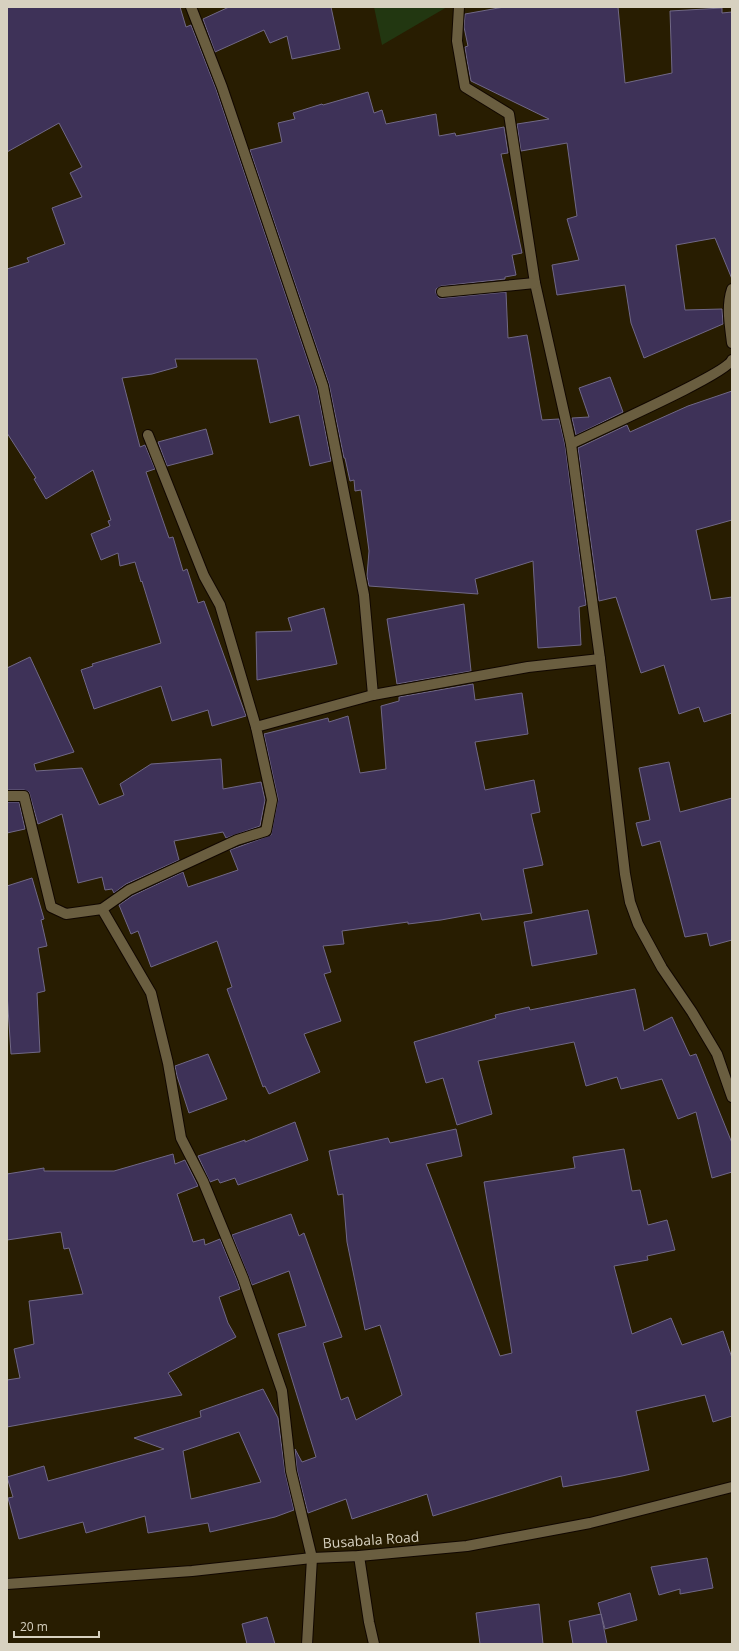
<svg xmlns="http://www.w3.org/2000/svg" width="739" height="1651" viewBox="0 0 739 1651" font-family="'Open Sans',sans-serif">
  <rect width="100%" height="100%" fill="#281d01"/>
  <path fill="#223711" d="M 374,7 L 447,7 L 382,45 Z"/>
  <g fill="#3e3258" stroke="#706886" fill-rule="evenodd">
    <path d="M 7,7 L 180,7 L 186,27 L 191,25 L 216,89 L 317,388 L 331,461 L 310,466 L 299,415 L 270,423 L 257,359 L 175,359 L 177,367 L 152,374 L 122,378 L 140,447 L 145,445 L 155,469 L 146,472 L 169,538 L 173,537 L 183,571 L 187,569 L 198,603 L 204,601 L 246,716 L 212,726 L 208,710 L 172,721 L 161,686 L 94,709 L 81,670 L 93,666 L 92,664 L 161,643 L 142,581 L 141,582 L 135,562 L 120,566 L 118,553 L 101,560 L 91,534 L 110,526 L 108,521 L 111,520 L 93,470 L 46,499 L 34,479 L 36,478 L 7,433 L 7,269 L 29,262 L 27,258 L 65,244 L 52,208 L 82,197 L 70,173 L 82,167 L 59,123 L 7,152 Z"/>
    <path d="M 229,7 L 331,7 L 340,49 L 292,59 L 287,36 L 270,43 L 264,30 L 215,52 L 203,19 Z"/>
    <path d="M 504,7 L 618,7 L 625,83 L 672,73 L 670,11 L 722,8 L 722,13 L 732,12 L 732,279 L 715,238 L 676,245 L 685,310 L 722,309 L 723,324 L 644,358 L 631,323 L 625,285 L 557,295 L 552,265 L 579,260 L 567,219 L 577,216 L 567,143 L 521,151 L 517,124 L 549,119 L 471,81 L 467,60 L 465,47 L 468,46 L 464,27 L 465,14 Z"/>
    <path d="M 368,92 L 374,113 L 382,110 L 386,124 L 436,114 L 439,136 L 455,133 L 456,136 L 504,127 L 508,153 L 501,154 L 522,253 L 512,255 L 516,275 L 505,277 L 505,279 L 441,286 L 436,289 L 436,293 L 439,298 L 443,298 L 506,292 L 508,338 L 527,335 L 542,420 L 559,419 L 565,445 L 586,605 L 579,607 L 581,645 L 538,648 L 533,561 L 475,579 L 478,594 L 369,586 L 367,576 L 369,551 L 361,490 L 355,491 L 354,480 L 350,481 L 345,458 L 344,458 L 329,384 L 250,150 L 282,142 L 278,123 L 295,119 L 293,113 L 322,104 L 323,105 Z"/>
    <path d="M 610,377 L 623,412 L 576,435 L 572,418 L 589,417 L 579,388 Z"/>
    <path d="M 732,391 L 732,520 L 696,530 L 711,600 L 732,597 L 732,713 L 704,722 L 699,707 L 679,714 L 664,665 L 641,673 L 616,597 L 599,601 L 578,448 L 627,425 L 630,432 L 688,406 Z"/>
    <path d="M 206,429 L 213,454 L 167,466 L 158,442 Z"/>
    <path d="M 464,604 L 471,671 L 397,684 L 387,619 Z"/>
    <path d="M 324,608 L 337,664 L 257,680 L 256,632 L 292,631 L 288,618 Z"/>
    <path d="M 30,657 L 74,752 L 34,764 L 36,771 L 82,768 L 99,805 L 124,795 L 120,784 L 151,764 L 221,759 L 223,789 L 261,782 L 265,800 L 260,826 L 226,838 L 223,832 L 174,841 L 179,860 L 126,884 L 114,893 L 112,889 L 105,890 L 102,877 L 78,883 L 62,814 L 38,824 L 29,792 L 24,790 L 7,790 L 7,668 Z"/>
    <path d="M 473,684 L 475,700 L 522,693 L 528,734 L 475,742 L 485,790 L 534,780 L 540,812 L 531,814 L 543,865 L 523,869 L 532,913 L 482,920 L 480,913 L 441,920 L 408,924 L 408,922 L 342,931 L 344,944 L 323,946 L 331,972 L 324,974 L 341,1021 L 304,1034 L 320,1072 L 269,1094 L 265,1086 L 263,1087 L 227,989 L 232,987 L 217,941 L 151,967 L 138,931 L 131,934 L 119,905 L 132,896 L 183,872 L 188,887 L 238,870 L 230,850 L 271,835 L 278,799 L 264,734 L 328,718 L 329,722 L 348,716 L 360,773 L 386,769 L 381,706 L 399,701 L 399,697 Z"/>
    <path d="M 669,762 L 680,812 L 732,798 L 732,940 L 710,946 L 707,933 L 685,937 L 660,841 L 642,846 L 636,823 L 650,820 L 639,768 Z"/>
    <path d="M 7,802 L 19,802 L 25,829 L 7,833 Z"/>
    <path d="M 32,878 L 44,919 L 41,920 L 47,946 L 38,948 L 45,991 L 37,993 L 40,1052 L 11,1054 L 7,993 L 7,886 Z"/>
    <path d="M 588,910 L 597,954 L 532,966 L 524,922 Z"/>
    <path d="M 635,989 L 644,1031 L 672,1017 L 690,1056 L 696,1054 L 732,1143 L 732,1172 L 712,1178 L 696,1112 L 678,1119 L 662,1079 L 621,1089 L 617,1077 L 586,1086 L 574,1042 L 478,1061 L 492,1114 L 457,1125 L 443,1078 L 426,1083 L 414,1042 L 496,1018 L 495,1015 L 529,1007 L 530,1010 Z"/>
    <path d="M 208,1054 L 227,1099 L 189,1113 L 177,1076 L 175,1066 Z"/>
    <path d="M 295,1122 L 308,1160 L 238,1185 L 235,1178 L 220,1183 L 218,1179 L 210,1182 L 198,1156 L 245,1140 L 245,1142 Z"/>
    <path d="M 456,1129 L 462,1156 L 426,1164 L 500,1356 L 512,1353 L 484,1182 L 575,1168 L 573,1157 L 624,1149 L 632,1191 L 640,1190 L 648,1225 L 667,1220 L 675,1250 L 647,1256 L 648,1260 L 614,1266 L 632,1334 L 671,1318 L 682,1345 L 723,1331 L 732,1358 L 732,1416 L 713,1422 L 705,1395 L 636,1411 L 649,1470 L 622,1476 L 563,1487 L 561,1476 L 433,1516 L 427,1494 L 352,1519 L 346,1499 L 308,1513 L 297,1470 L 295,1449 L 302,1462 L 316,1457 L 278,1334 L 306,1326 L 289,1271 L 252,1285 L 232,1235 L 291,1214 L 299,1236 L 304,1233 L 342,1337 L 323,1343 L 341,1400 L 348,1397 L 356,1420 L 402,1395 L 380,1325 L 365,1330 L 347,1242 L 343,1194 L 338,1195 L 329,1151 L 388,1138 L 390,1143 Z"/>
    <path d="M 173,1154 L 175,1164 L 185,1160 L 198,1186 L 177,1194 L 193,1242 L 204,1239 L 205,1245 L 220,1239 L 237,1280 L 240,1289 L 219,1297 L 228,1323 L 236,1337 L 168,1373 L 182,1395 L 7,1427 L 7,1380 L 20,1378 L 14,1349 L 34,1344 L 29,1301 L 83,1294 L 69,1248 L 64,1249 L 61,1232 L 7,1240 L 7,1174 L 44,1168 L 44,1171 L 114,1171 Z"/>
    <path d="M 263,1389 L 278,1418 L 285,1472 L 294,1510 L 275,1517 L 210,1532 L 208,1523 L 148,1533 L 145,1516 L 86,1533 L 83,1522 L 19,1539 L 8,1498 L 13,1497 L 7,1477 L 44,1466 L 48,1481 L 164,1449 L 134,1438 L 201,1417 L 200,1411 ZM 239,1432 L 261,1482 L 191,1499 L 183,1451 Z"/>
    <path d="M 707,1558 L 713,1588 L 680,1594 L 680,1589 L 659,1595 L 651,1567 Z"/>
    <path d="M 630,1593 L 637,1620 L 605,1629 L 598,1603 Z"/>
    <path d="M 539,1604 L 543,1644 L 480,1644 L 476,1613 Z"/>
    <path d="M 601,1614 L 607,1644 L 573,1644 L 569,1621 Z"/>
    <path d="M 267,1617 L 275,1644 L 247,1644 L 242,1624 Z"/>
  </g>
  <g fill="none" stroke-linecap="round" stroke-linejoin="round">
    <g stroke="#110700" stroke-width="12">
      <path id="service" d="M 307,1644 L 312,1558"/>
    </g>
    <g stroke="#110700" stroke-width="12">
      <g id="minor">
        <path d="M 191,7 L 222,87 L 323,386 L 364,595 L 373,695"/>
        <path d="M 459,7 L 457,41 L 465,87 L 509,114 L 535,283 L 571,444 L 600,659 L 625,874 L 630,902 L 638,924 L 662,968 L 692,1012 L 717,1054 L 732,1097"/>
        <path d="M 732,289 C 726,307 730,325 732,343"/>
        <path d="M 442,292 L 535,283"/>
        <path d="M 148,435 L 204,576 L 220,605 L 256,727"/>
        <path d="M 571,444 C 594,432 725,375 732,360"/>
        <path d="M 7,796 L 24,796 L 51,907 L 66,914 L 102,909 L 151,993 L 168,1063 L 181,1138 L 203,1181 L 243,1278 L 282,1391 L 291,1471 L 312,1558"/>
        <path d="M 102,909 L 129,890 L 237,840 L 266,831 L 272,800 L 256,727 L 373,695 L 528,667 L 600,659"/>
        <path d="M 359,1556 L 369,1622 L 374,1644"/>
      </g>
    </g>
    <g stroke="#110700" stroke-width="12">
      <path id="tertiary" d="M 7,1584 L 192,1571 L 312,1558 L 359,1556 L 467,1546 L 590,1523 L 732,1487"/>
    </g>
    <use href="#service" stroke="#6a5e40" stroke-width="10"/>
    <use href="#minor" stroke="#6a5e40" stroke-width="10"/>
    <use href="#tertiary" stroke="#6a5e40" stroke-width="10"/>
  </g>
  <g text-anchor="middle" stroke-width="4" stroke-linejoin="round" paint-order="stroke">
    <g font-size="14" fill="#d7d1c0" stroke="#281d01">
      <text transform="translate(371 1540) rotate(-4)" y="5">Busabala Road</text>
    </g>
  </g>
  <rect width="739" height="1651" fill="none" stroke="#d7d1c0" stroke-width="16"/>
  <path d="M14 1631v6h85v-6" fill="none" stroke="#d7d1c0" stroke-width="2"/>
  <text x="20" y="1631" font-size="12" fill="#d7d1c0" stroke="#281d01" stroke-width="3" paint-order="stroke">20 m</text>
</svg>
